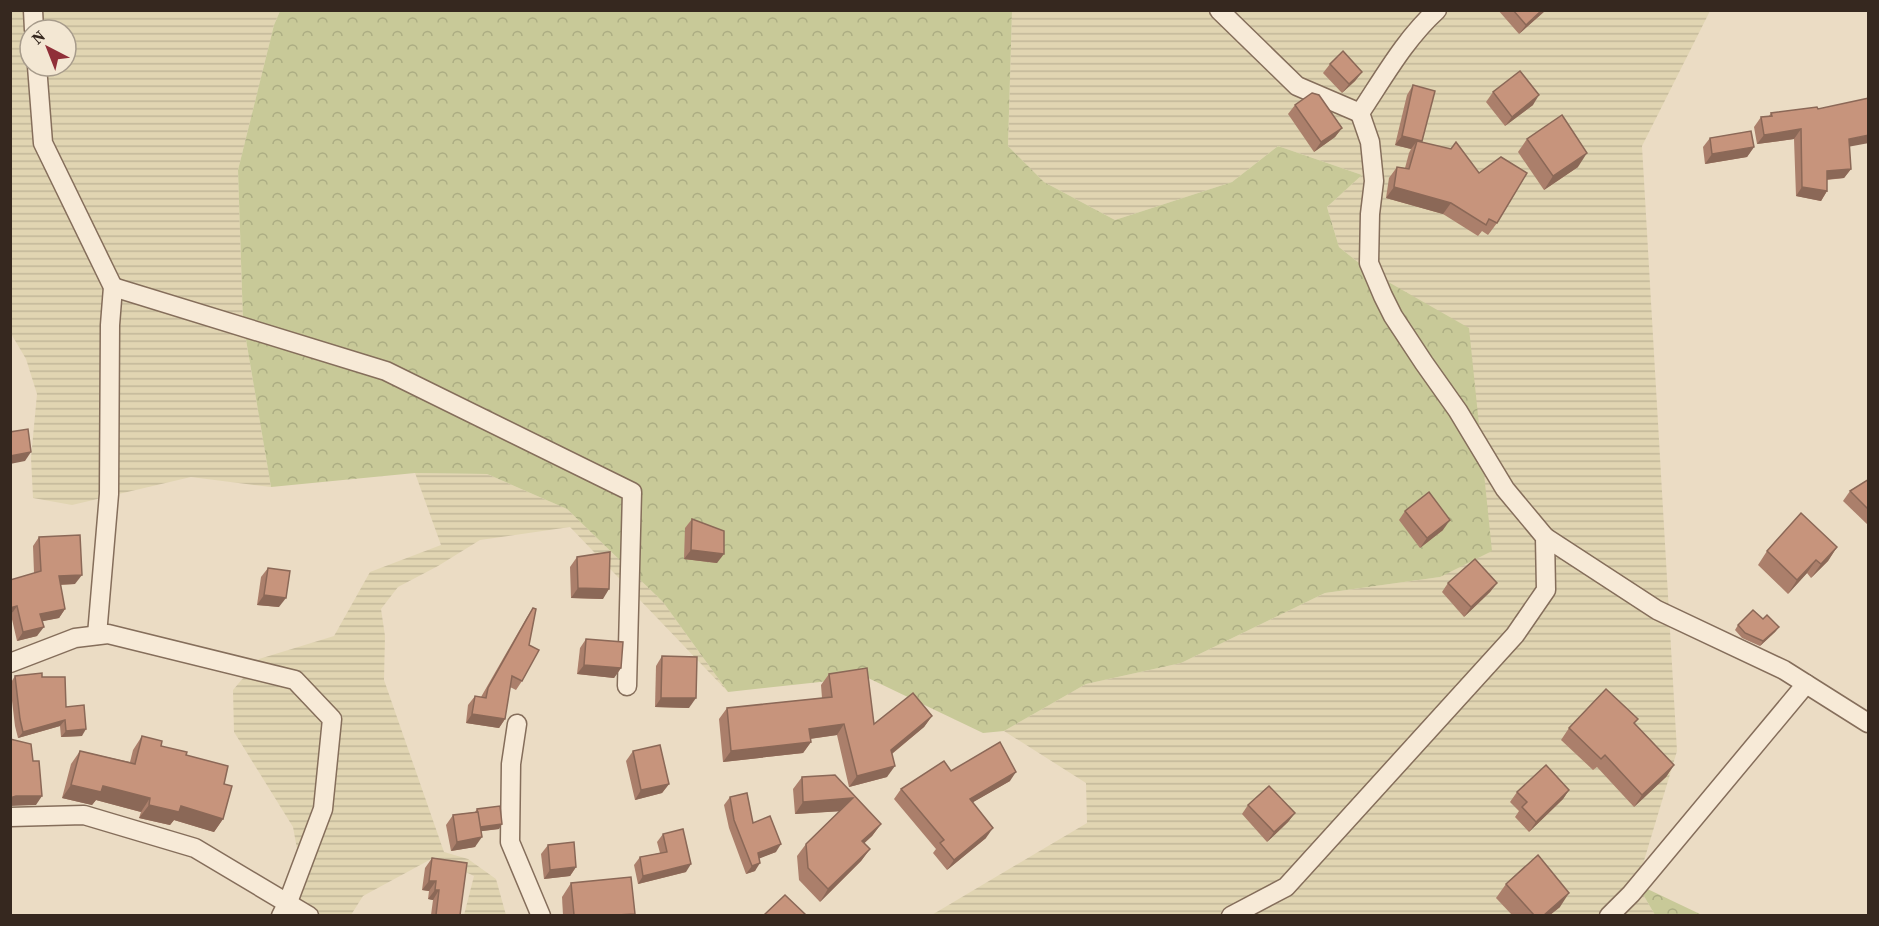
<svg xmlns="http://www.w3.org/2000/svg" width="1879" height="926" viewBox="0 0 1879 926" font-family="'Source Serif 4',serif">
  <defs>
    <pattern id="farmland-rules" width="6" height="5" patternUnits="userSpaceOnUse" patternTransform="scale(1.5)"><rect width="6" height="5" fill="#e1d5b2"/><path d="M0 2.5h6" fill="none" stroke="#c2b799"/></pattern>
    <pattern id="forest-crowns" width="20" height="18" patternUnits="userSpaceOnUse" patternTransform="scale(1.5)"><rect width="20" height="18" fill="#c8c998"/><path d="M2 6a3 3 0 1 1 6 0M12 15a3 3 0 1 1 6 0" fill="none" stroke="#acad83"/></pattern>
  </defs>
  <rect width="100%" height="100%" fill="#ebdcc4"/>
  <g fill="url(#farmland-rules)" fill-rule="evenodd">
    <path d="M 10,11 L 280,11 L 274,25 L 238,170 L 243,322 L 271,487 L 191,477 L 72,505 L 33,498 L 31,458 L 37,394 L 26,359 L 10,332 ZM 30,30 L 66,30 L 66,66 L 30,66 Z"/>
    <path d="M 1012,11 L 1710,11 L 1642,146 L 1677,751 L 1637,884 L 1655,915 L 930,916 L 1087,823 L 1086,783 L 1004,731 L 1086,684 L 1181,663 L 1325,593 L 1440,577 L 1369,271 L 1339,247 L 1327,207 L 1362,175 L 1278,146 L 1232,182 L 1115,220 L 1044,182 L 1008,146 Z"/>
    <path d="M 415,473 L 487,474 L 567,509 L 663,602 L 728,692 L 570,527 L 480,540 L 438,566 L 398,587 L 381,609 L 385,636 L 384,680 L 444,852 L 468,859 L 496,879 L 506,915 L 464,915 L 474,876 L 435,857 L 363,896 L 351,915 L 277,916 L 300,865 L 293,827 L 234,732 L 233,690 L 259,659 L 334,636 L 370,572 L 441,545 Z"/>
  </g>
  <g fill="url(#forest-crowns)">
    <path d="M 280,11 L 1012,11 L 1008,146 L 1044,182 L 1115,220 L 1232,182 L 1278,146 L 1362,175 L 1327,207 L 1339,247 L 1369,271 L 1469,328 L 1492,551 L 1440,577 L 1325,593 L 1181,663 L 1086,684 L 1004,731 L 983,733 L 866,677 L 728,692 L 663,602 L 567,509 L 487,474 L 415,473 L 271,487 L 243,322 L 238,170 L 274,25 Z"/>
    <path d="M 1637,884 L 1702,915 L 1655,915 Z"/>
  </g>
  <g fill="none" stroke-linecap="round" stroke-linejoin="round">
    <g stroke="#856e5b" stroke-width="21">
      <g id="minor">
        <path d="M 33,10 L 34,30"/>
        <path d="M 1219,10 L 1297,86 L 1360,113"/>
        <path d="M 37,66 L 43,143 L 113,287 L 110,325 L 109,494 L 97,635"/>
        <path d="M 113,287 L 386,371 L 632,492 L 627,686"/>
        <path d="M 1545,537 L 1657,610 L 1784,670 L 1868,723"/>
        <path d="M 10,663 L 75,638 L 108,634 L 295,680 L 332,719 L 323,809 L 288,902 L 281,916"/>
        <path d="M 517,724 L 511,764 L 510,842 L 541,916"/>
        <path d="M 10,817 L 84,815 L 195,848 L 309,916"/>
        <path d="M 1231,916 L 1286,887 L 1515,635 L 1546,590 L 1545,537 L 1505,489 L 1458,411 L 1424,363 L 1393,316 L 1383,296 L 1369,263 L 1370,214 L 1374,181 L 1370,142 L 1360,113 C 1384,77 1405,39 1437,10"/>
        <path d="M 1609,916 L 1631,894 L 1806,684"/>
      </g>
    </g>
    <use href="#minor" stroke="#f7ead7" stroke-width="18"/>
  </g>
  <g fill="#ab7f6b">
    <path d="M 1498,10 L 1546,10 L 1519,34 Z"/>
    <path d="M 1330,64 L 1362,72 L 1355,81 L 1342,93 L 1323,73 Z"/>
    <path d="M 1413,85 L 1422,142 L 1497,223 L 1488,235 L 1482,231 L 1478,236 L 1443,214 L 1386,198 L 1389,178 L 1397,167 L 1405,168 L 1409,153 L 1411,149 L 1395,145 L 1407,95 Z"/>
    <path d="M 1493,92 L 1533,105 L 1505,126 L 1486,102 Z"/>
    <path d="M 1295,105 L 1342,128 L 1335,137 L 1314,152 L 1288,114 Z"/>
    <path d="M 1818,109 L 1849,147 L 1851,169 L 1844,178 L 1827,180 L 1827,191 L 1821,201 L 1796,196 L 1794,139 L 1757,144 L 1754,127 L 1761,117 L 1769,116 L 1771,113 Z"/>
    <path d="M 1710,138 L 1754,147 L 1747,157 L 1705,164 L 1703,147 Z"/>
    <path d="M 1527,139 L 1578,167 L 1544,190 L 1518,152 Z"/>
    <path d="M 1869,479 L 1869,526 L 1843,501 L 1850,491 Z"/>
    <path d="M 1405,511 L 1443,530 L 1420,548 L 1399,520 Z"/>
    <path d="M 692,519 L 717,563 L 684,559 L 685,528 Z"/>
    <path d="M 39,537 L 75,584 L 60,585 L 65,609 L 59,618 L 42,621 L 37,636 L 17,641 L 11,615 L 34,573 L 33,546 Z"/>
    <path d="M 1837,547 L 1828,561 L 1811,578 L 1807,573 L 1788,594 L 1758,565 L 1767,551 Z"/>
    <path d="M 577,557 L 603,599 L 571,598 L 570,567 Z"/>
    <path d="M 268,568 L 279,607 L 257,605 L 261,577 Z"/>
    <path d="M 1448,583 L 1497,583 L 1490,592 L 1464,617 L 1442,592 Z"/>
    <path d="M 533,608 L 522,681 L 516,690 L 510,687 L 505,719 L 499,728 L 466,723 L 468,705 L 475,696 L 481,697 L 527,617 Z"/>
    <path d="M 1763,619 L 1779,627 L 1775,632 L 1760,646 L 1742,638 L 1735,630 L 1738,625 Z"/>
    <path d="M 586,639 L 621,668 L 614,678 L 577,674 L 580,648 Z"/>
    <path d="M 662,656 L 689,708 L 655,707 L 656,666 Z"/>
    <path d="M 829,674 L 874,724 L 932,716 L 924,727 L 892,754 L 887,777 L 849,787 L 837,735 L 810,739 L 811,742 L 803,753 L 723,762 L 719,719 L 727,708 L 822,698 L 821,685 Z"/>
    <path d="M 15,676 L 42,677 L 66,707 L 82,736 L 61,737 L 60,726 L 18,738 L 15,726 L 10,684 Z"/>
    <path d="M 1635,724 L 1674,765 L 1666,777 L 1634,807 L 1597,767 L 1593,770 L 1561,740 L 1569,728 Z"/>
    <path d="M 142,736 L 161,746 L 186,755 L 224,784 L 223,819 L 214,832 L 174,820 L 170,825 L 139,818 L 141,812 L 96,800 L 92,805 L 62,798 L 71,764 L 80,751 L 130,762 L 133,750 Z"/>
    <path d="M 633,751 L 669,784 L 662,793 L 635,800 L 626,761 Z"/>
    <path d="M 951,771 L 1010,781 L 973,802 L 986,838 L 947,870 L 933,853 L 936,849 L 894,799 L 901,789 Z"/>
    <path d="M 802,777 L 881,824 L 872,836 L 864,843 L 870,849 L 861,861 L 820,902 L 799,880 L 797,856 L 806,844 L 840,811 L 795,814 L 793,789 Z"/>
    <path d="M 1569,790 L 1563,799 L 1529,832 L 1515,817 L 1519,811 L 1510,802 L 1517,792 Z"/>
    <path d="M 730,797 L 776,852 L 759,858 L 755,871 L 746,874 L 729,828 L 724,805 Z"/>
    <path d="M 1248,805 L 1295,813 L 1288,822 L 1267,842 L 1242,814 Z"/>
    <path d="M 477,809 L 499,829 L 481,831 L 475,847 L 451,851 L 446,825 L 453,815 L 475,812 Z"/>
    <path d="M 663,834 L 686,872 L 638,884 L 634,865 L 640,857 L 660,853 L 657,842 Z"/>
    <path d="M 548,845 L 576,867 L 570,876 L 544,879 L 541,854 Z"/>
    <path d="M 432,858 L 460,915 L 431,915 L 433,900 L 428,899 L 429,891 L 422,890 L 425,868 Z"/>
    <path d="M 571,883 L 635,914 L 633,915 L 563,915 L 562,897 Z"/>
    <path d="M 1506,884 L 1560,907 L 1550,915 L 1512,915 L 1496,898 Z"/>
  </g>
  <g fill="#8b6857">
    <path d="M 1542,10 L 1546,10 L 1519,34 L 1526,25 Z"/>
    <path d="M 1362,72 L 1355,81 L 1342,93 L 1349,84 Z"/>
    <path d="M 1539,95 L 1533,105 L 1505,126 L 1512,117 Z"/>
    <path d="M 1342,128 L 1335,137 L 1314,152 L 1321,142 Z"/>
    <path d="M 1801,129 L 1794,139 L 1757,144 L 1764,135 Z"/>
    <path d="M 1869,135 L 1869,143 L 1842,148 L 1849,139 Z"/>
    <path d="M 1402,136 L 1422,141 L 1416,150 L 1417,141 L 1411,149 L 1395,145 Z"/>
    <path d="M 1754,147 L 1747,157 L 1705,164 L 1712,154 Z"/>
    <path d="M 1587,153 L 1578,167 L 1544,190 L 1553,176 Z"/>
    <path d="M 1851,169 L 1844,178 L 1820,180 L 1827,171 Z"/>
    <path d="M 1394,187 L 1451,203 L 1443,214 L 1386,198 Z"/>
    <path d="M 1802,187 L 1827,191 L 1821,201 L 1796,196 Z"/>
    <path d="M 31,452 L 25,461 L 10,464 L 10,456 Z"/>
    <path d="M 1450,520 L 1443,530 L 1420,548 L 1427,538 Z"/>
    <path d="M 1837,547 L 1828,561 L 1811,578 L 1821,564 Z"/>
    <path d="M 691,550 L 724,554 L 717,563 L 684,559 Z"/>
    <path d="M 1816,560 L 1807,573 L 1788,594 L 1797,580 Z"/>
    <path d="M 82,575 L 75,584 L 52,585 L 59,576 Z"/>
    <path d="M 1497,583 L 1490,592 L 1464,617 L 1471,607 Z"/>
    <path d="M 578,588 L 609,589 L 603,599 L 571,598 Z"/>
    <path d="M 264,595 L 286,598 L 279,607 L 257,605 Z"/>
    <path d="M 17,606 L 11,615 L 10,615 L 10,608 Z"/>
    <path d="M 65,609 L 59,618 L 34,623 L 40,614 Z"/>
    <path d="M 44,627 L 37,636 L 17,641 L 23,632 Z"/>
    <path d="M 1779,627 L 1775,632 L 1760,646 L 1763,641 Z"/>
    <path d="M 584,665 L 621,668 L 614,678 L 577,674 Z"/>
    <path d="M 661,698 L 696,698 L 689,708 L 655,707 Z"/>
    <path d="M 472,714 L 505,719 L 499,728 L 466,723 Z"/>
    <path d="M 932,716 L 924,727 L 883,761 L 891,750 Z"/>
    <path d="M 65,720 L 60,726 L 18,738 L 23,732 Z"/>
    <path d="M 844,724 L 837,735 L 801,740 L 809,729 Z"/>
    <path d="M 86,729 L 82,736 L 61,737 L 66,731 Z"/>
    <path d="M 811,742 L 803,753 L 723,762 L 731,751 Z"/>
    <path d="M 1674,765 L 1666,777 L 1634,807 L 1642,795 Z"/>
    <path d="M 895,766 L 887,777 L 849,787 L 857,776 Z"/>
    <path d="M 1016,772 L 1010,781 L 963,808 L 970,799 Z"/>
    <path d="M 669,784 L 662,793 L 635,800 L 641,790 Z"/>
    <path d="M 71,785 L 103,786 L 150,798 L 141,812 L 96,800 L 92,805 L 62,798 Z"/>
    <path d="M 1569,790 L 1563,799 L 1529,832 L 1536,822 Z"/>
    <path d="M 16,796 L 42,796 L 36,805 L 10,806 L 10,798 Z"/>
    <path d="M 853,798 L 844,811 L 795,814 L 803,802 Z"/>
    <path d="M 149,805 L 181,806 L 223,819 L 214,832 L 174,820 L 170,825 L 139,818 Z"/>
    <path d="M 1295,813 L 1288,822 L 1267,842 L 1274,832 Z"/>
    <path d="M 502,824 L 499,829 L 475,832 L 479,827 Z"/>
    <path d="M 881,824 L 872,836 L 854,853 L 862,841 Z"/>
    <path d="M 993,828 L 986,838 L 947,870 L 954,860 Z"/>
    <path d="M 482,837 L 475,847 L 451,851 L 457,842 Z"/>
    <path d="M 781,844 L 776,852 L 753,861 L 758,853 Z"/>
    <path d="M 870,849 L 861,861 L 820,902 L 828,889 Z"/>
    <path d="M 760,863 L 755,871 L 746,874 L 752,866 Z"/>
    <path d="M 691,864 L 686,872 L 638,884 L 643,876 Z"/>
    <path d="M 576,867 L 570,876 L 544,879 L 550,870 Z"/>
    <path d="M 429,881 L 436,881 L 429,891 L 422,890 Z"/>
    <path d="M 435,890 L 439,890 L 433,900 L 428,899 Z"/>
    <path d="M 1569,893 L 1560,907 L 1550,915 L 1544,915 Z"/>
  </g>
  <g fill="#c7947c" stroke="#8b6857" stroke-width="1.5">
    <path d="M 1513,10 L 1542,10 L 1526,25 Z"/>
    <path d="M 1343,51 L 1362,72 L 1349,84 L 1330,64 Z"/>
    <path d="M 1520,71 L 1539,95 L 1512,117 L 1493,92 Z"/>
    <path d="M 1413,85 L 1435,91 L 1422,141 L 1402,136 Z"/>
    <path d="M 1312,93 L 1319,95 L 1342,128 L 1321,142 L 1295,105 Z"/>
    <path d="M 1869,98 L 1869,135 L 1849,139 L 1851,169 L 1827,171 L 1827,191 L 1802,187 L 1801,129 L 1764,135 L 1761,117 L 1772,116 L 1771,113 L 1817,107 L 1818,109 Z"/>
    <path d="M 1562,115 L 1587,153 L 1553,176 L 1527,139 Z"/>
    <path d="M 1751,131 L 1754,147 L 1712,154 L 1710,138 Z"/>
    <path d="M 1417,141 L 1451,149 L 1456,142 L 1479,173 L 1501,157 L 1527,173 L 1497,223 L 1489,219 L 1486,225 L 1451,203 L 1394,187 L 1397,167 L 1409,169 Z"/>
    <path d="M 28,429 L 31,452 L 10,456 L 10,432 Z"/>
    <path d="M 1869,479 L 1869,510 L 1850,491 Z"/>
    <path d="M 1429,492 L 1450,520 L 1427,538 L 1405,511 Z"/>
    <path d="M 1801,513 L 1837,547 L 1821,564 L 1816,560 L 1797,580 L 1767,551 Z"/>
    <path d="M 692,519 L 724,531 L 724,554 L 691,550 Z"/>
    <path d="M 80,535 L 82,575 L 59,576 L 65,609 L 40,614 L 44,627 L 23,632 L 17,606 L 10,608 L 10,580 L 41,571 L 39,537 Z"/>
    <path d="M 610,552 L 609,589 L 578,588 L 577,557 Z"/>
    <path d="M 1475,559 L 1497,583 L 1471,607 L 1448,583 Z"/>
    <path d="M 268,568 L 290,571 L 286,598 L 264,595 Z"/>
    <path d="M 533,608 L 536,609 L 529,645 L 539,650 L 522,681 L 512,676 L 505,719 L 472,714 L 475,696 L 486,698 L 488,688 Z"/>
    <path d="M 1753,610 L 1763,619 L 1767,615 L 1779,627 L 1763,641 L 1745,633 L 1738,625 Z"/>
    <path d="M 586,639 L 623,642 L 621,668 L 584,665 Z"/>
    <path d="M 662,656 L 697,657 L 696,698 L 661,698 Z"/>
    <path d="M 867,668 L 874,724 L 913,693 L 932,716 L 891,750 L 895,766 L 857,776 L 844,724 L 809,729 L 811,742 L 731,751 L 727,708 L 832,697 L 829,674 Z"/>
    <path d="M 42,673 L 42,677 L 65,677 L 66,707 L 84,705 L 86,729 L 66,731 L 65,720 L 23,732 L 20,719 L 15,676 Z"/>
    <path d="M 1606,689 L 1638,719 L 1634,723 L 1674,765 L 1642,795 L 1605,755 L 1601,759 L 1569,728 Z"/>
    <path d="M 142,736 L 162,741 L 161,746 L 187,752 L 186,755 L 228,766 L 224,784 L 232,786 L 223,819 L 181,806 L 179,812 L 149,805 L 150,798 L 103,786 L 101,792 L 71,785 L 80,751 L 135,764 Z"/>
    <path d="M 10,739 L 31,744 L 33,761 L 39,761 L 42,796 L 16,796 L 10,798 Z"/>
    <path d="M 1000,742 L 1016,772 L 970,799 L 993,828 L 954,860 L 940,843 L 944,840 L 901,789 L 944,761 L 951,771 Z"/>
    <path d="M 660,745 L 669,784 L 641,790 L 633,751 Z"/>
    <path d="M 1546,765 L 1569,790 L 1536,822 L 1522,807 L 1527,802 L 1517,792 Z"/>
    <path d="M 835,775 L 881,824 L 862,841 L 870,849 L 828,889 L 808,868 L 806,844 L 853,798 L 803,802 L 802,777 Z"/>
    <path d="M 1269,786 L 1295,813 L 1274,832 L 1248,805 Z"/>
    <path d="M 747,793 L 753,823 L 770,816 L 781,844 L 758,853 L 760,863 L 752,866 L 734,820 L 730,797 Z"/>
    <path d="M 500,806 L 502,824 L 480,827 L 477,809 Z"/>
    <path d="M 478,812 L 482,837 L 457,842 L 453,815 Z"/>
    <path d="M 683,829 L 691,864 L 643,876 L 640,857 L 667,852 L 663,834 Z"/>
    <path d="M 574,842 L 576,867 L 550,870 L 548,845 Z"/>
    <path d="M 1538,855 L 1569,893 L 1544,915 L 1534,915 L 1506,884 Z"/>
    <path d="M 432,858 L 467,863 L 460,915 L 436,915 L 439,890 L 435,890 L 436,881 L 429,881 Z"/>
    <path d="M 631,877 L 635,914 L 617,915 L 574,915 L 571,883 Z"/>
    <path d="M 785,895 L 806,915 L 764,915 Z"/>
  </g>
  <rect width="1879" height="926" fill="none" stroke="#36281f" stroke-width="24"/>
  <g transform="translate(48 48) rotate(318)"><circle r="28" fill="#f3e7d3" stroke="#a79b8b" stroke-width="1.5"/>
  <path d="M0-4.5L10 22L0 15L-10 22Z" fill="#902f38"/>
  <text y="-9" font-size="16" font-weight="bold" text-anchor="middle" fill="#36281f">N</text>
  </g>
</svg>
